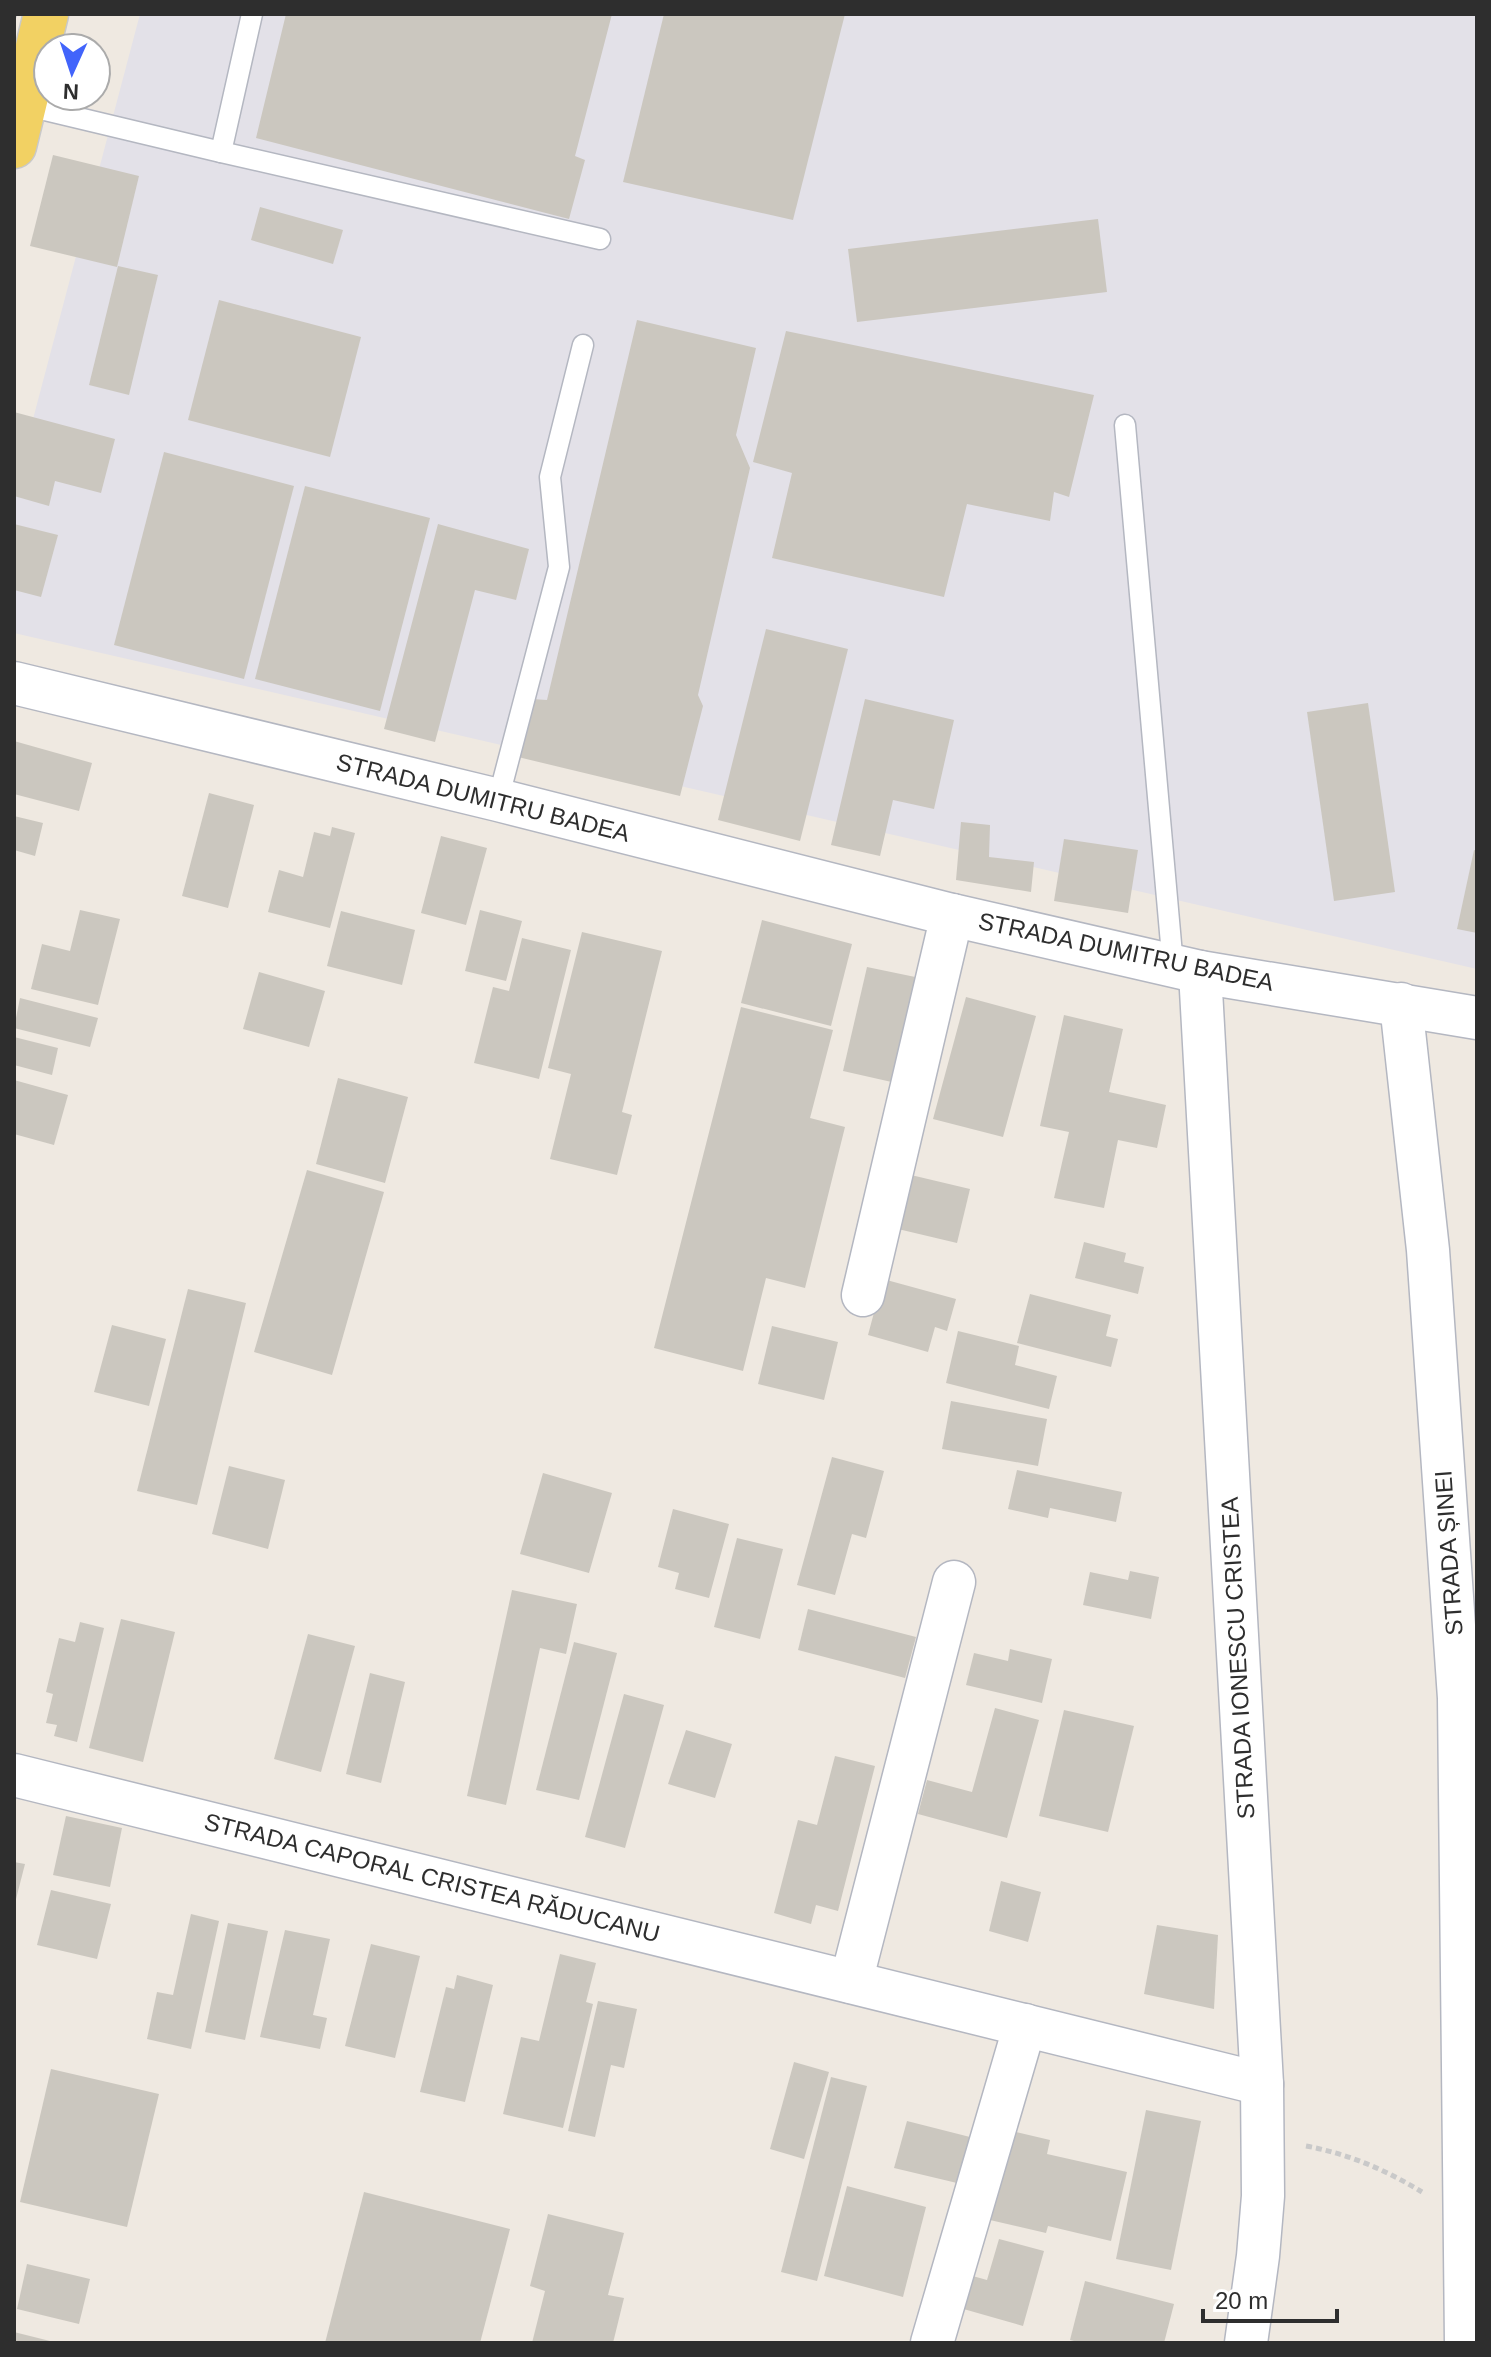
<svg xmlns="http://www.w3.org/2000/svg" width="1491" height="2357" viewBox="0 0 1491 2357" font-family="Arial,sans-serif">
  <rect width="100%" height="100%" fill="#efe9e1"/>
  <path fill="#e3e1e8" d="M 140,14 L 1477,14 L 1477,969 L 14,633 L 14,491 Z"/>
  <g fill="#cbc7bf">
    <path d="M 286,14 L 612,14 L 575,156 L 585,160 L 569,219 L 256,138 Z"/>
    <path d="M 664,14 L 845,14 L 793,220 L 623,182 Z"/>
    <path d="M 53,155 L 139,176 L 117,267 L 30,246 Z"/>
    <path d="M 260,207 L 343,230 L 333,264 L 251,240 Z"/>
    <path d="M 1098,219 L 1107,292 L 857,322 L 848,249 Z"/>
    <path d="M 118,266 L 158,275 L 129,395 L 89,385 Z"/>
    <path d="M 219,300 L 361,337 L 330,457 L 188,420 Z"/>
    <path d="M 637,320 L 756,348 L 736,435 L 750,468 L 698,695 L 703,706 L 680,796 L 518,757 L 532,699 L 547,700 Z"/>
    <path d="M 786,331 L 1094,395 L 1069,497 L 1054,492 L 1050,521 L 967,504 L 944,597 L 772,558 L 792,473 L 753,462 Z"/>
    <path d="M 14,412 L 115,439 L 101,493 L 55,481 L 49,506 L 14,496 Z"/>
    <path d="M 164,452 L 294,486 L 244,679 L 114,645 Z"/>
    <path d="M 305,486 L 430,518 L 380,711 L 255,679 Z"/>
    <path d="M 14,524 L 58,535 L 41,597 L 14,590 Z"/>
    <path d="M 438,524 L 529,549 L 516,600 L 475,590 L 435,742 L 384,729 Z"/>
    <path d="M 766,629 L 848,649 L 800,841 L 718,820 Z"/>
    <path d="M 865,699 L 954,720 L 934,809 L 893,800 L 880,856 L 831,845 Z"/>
    <path d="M 1368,703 L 1395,892 L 1334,901 L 1307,712 Z"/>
    <path d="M 14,741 L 92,763 L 79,811 L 14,794 Z"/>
    <path d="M 209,793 L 254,805 L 228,908 L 182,896 Z"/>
    <path d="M 14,816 L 43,823 L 35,856 L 14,850 Z"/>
    <path d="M 961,822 L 990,825 L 989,857 L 1034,862 L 1031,892 L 956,880 Z"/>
    <path d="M 332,827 L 355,833 L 330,928 L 268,912 L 279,870 L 303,877 L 314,832 L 330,836 Z"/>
    <path d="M 441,836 L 487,848 L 466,925 L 421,913 Z"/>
    <path d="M 1064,839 L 1138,850 L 1128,913 L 1054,901 Z"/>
    <path d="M 1474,850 L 1477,851 L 1477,933 L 1457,929 Z"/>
    <path d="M 80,910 L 120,919 L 98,1005 L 31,989 L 42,944 L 70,951 Z"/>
    <path d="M 480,910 L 522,921 L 506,981 L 465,971 Z"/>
    <path d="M 341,911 L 415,930 L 402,985 L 327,966 Z"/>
    <path d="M 762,920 L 852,944 L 831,1026 L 741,1003 Z"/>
    <path d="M 582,932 L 662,951 L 622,1112 L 632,1115 L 617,1175 L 550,1159 L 571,1074 L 548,1068 Z"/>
    <path d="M 522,938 L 571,950 L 539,1079 L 474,1063 L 493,987 L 509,991 Z"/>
    <path d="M 867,967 L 920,978 L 896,1083 L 843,1071 Z"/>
    <path d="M 259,972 L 325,991 L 309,1047 L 243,1029 Z"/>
    <path d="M 966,997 L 1036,1016 L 1003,1137 L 933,1119 Z"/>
    <path d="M 20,998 L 98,1018 L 90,1047 L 14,1028 Z"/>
    <path d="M 741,1007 L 833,1030 L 810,1118 L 845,1127 L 805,1288 L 766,1278 L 743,1371 L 654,1348 Z"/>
    <path d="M 1064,1015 L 1123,1029 L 1109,1092 L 1166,1105 L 1157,1148 L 1118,1140 L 1104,1208 L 1054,1198 L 1069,1132 L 1040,1126 Z"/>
    <path d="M 14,1037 L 58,1048 L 52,1075 L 14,1065 Z"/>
    <path d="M 338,1078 L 408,1097 L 385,1183 L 316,1164 Z"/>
    <path d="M 14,1080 L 68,1095 L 54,1145 L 14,1134 Z"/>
    <path d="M 307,1170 L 384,1192 L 332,1375 L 254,1352 Z"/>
    <path d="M 911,1175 L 970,1189 L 957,1243 L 898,1229 Z"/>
    <path d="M 1084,1242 L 1126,1253 L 1124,1262 L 1144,1267 L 1138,1294 L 1075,1278 Z"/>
    <path d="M 883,1279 L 956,1299 L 947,1331 L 935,1327 L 928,1352 L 868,1335 Z"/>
    <path d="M 188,1289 L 246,1303 L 197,1505 L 137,1491 Z"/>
    <path d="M 1030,1294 L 1111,1315 L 1106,1336 L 1118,1339 L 1111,1367 L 1017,1343 Z"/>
    <path d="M 112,1325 L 166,1339 L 149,1406 L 94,1392 Z"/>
    <path d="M 772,1326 L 838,1342 L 824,1400 L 758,1384 Z"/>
    <path d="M 958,1331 L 1019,1346 L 1015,1365 L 1057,1376 L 1049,1409 L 946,1383 Z"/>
    <path d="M 951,1401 L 1047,1419 L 1038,1466 L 942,1449 Z"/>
    <path d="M 832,1457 L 884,1471 L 866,1538 L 852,1534 L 835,1595 L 797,1585 Z"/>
    <path d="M 229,1466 L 285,1480 L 268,1549 L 212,1534 Z"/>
    <path d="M 1017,1470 L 1122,1492 L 1116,1522 L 1050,1508 L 1048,1518 L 1008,1509 Z"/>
    <path d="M 543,1473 L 612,1493 L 589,1573 L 520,1554 Z"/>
    <path d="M 673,1509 L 729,1524 L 709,1598 L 675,1589 L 679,1573 L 658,1567 Z"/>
    <path d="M 737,1538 L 783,1549 L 760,1639 L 714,1627 Z"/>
    <path d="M 1130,1571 L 1159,1577 L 1151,1619 L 1083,1605 L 1090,1572 L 1128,1580 Z"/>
    <path d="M 512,1590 L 577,1604 L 566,1654 L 540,1648 L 506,1805 L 467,1796 Z"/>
    <path d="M 808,1609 L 916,1637 L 905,1678 L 798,1650 Z"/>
    <path d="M 121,1619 L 175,1632 L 143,1762 L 89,1748 Z"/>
    <path d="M 80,1622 L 104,1628 L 77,1742 L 54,1736 L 57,1725 L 46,1723 L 53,1694 L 46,1692 L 59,1638 L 75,1642 Z"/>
    <path d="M 308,1634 L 355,1646 L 321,1772 L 274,1759 Z"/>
    <path d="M 574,1642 L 617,1653 L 579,1800 L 536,1790 Z"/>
    <path d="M 1010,1649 L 1052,1659 L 1042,1703 L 966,1685 L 974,1653 L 1008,1661 Z"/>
    <path d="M 370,1673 L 405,1682 L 381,1783 L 346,1774 Z"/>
    <path d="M 624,1694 L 664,1705 L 625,1848 L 585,1837 Z"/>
    <path d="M 995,1708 L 1039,1720 L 1007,1838 L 918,1814 L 927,1780 L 972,1792 Z"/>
    <path d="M 1064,1710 L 1134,1726 L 1108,1832 L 1039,1816 Z"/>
    <path d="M 686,1730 L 732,1744 L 715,1798 L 668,1784 Z"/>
    <path d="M 835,1756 L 875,1766 L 838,1911 L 816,1905 L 811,1924 L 774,1913 L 798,1820 L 817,1825 Z"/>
    <path d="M 66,1816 L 122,1828 L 110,1887 L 53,1875 Z"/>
    <path d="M 14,1862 L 25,1864 L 15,1903 L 14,1902 Z"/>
    <path d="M 1001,1881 L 1041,1892 L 1028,1942 L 989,1931 Z"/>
    <path d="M 51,1890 L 111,1904 L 97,1959 L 37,1945 Z"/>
    <path d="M 191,1914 L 219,1921 L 191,2049 L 147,2039 L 157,1992 L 173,1995 Z"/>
    <path d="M 228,1923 L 268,1931 L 245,2040 L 205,2032 Z"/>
    <path d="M 1157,1925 L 1218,1935 L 1214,2009 L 1144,1994 Z"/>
    <path d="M 285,1930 L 330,1939 L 313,2015 L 327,2018 L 320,2049 L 260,2037 Z"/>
    <path d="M 371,1944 L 420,1956 L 395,2058 L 345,2046 Z"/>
    <path d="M 560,1954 L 596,1963 L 586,2002 L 593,2004 L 563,2128 L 503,2114 L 521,2037 L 539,2041 Z"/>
    <path d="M 457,1975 L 493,1985 L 465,2102 L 420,2092 L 446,1987 L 454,1989 Z"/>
    <path d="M 598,2001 L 637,2009 L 624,2068 L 611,2065 L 595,2137 L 568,2131 Z"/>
    <path d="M 794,2062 L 829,2072 L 804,2159 L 770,2149 Z"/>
    <path d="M 51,2069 L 159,2094 L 127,2227 L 20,2202 Z"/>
    <path d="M 831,2077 L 867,2086 L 817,2281 L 781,2272 Z"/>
    <path d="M 1146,2110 L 1201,2121 L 1171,2270 L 1116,2259 Z"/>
    <path d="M 907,2121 L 970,2137 L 957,2183 L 894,2168 Z"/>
    <path d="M 1016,2132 L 1050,2140 L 1047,2154 L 1127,2172 L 1111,2241 L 1048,2226 L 1046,2233 L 977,2217 L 995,2139 L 1013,2143 Z"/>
    <path d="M 847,2186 L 926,2207 L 903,2297 L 824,2276 Z"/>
    <path d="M 364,2192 L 510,2229 L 480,2343 L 325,2343 Z"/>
    <path d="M 548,2214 L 624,2233 L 608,2295 L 624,2298 L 613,2343 L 532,2343 L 545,2291 L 530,2286 Z"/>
    <path d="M 999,2239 L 1044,2251 L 1023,2326 L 960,2308 L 969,2275 L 987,2280 Z"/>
    <path d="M 27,2264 L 90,2279 L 79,2324 L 17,2309 Z"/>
    <path d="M 1085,2281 L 1174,2304 L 1164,2343 L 1082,2343 L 1070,2340 Z"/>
    <path d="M 14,2332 L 54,2342 L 54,2343 L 14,2343 Z"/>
  </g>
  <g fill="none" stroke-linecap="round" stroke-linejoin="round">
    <g stroke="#b4b7c1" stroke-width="23">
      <g id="service">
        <path d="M 24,105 L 221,152 L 252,14"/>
        <path d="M 221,152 L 600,239"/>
        <path d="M 1125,425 L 1173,966"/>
        <path d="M 498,800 L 559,567 L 550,477 L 583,345"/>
      </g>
    </g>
    <g stroke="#b4b7c1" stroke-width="45">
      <g id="minor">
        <path d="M 14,683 L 498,800 L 952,915 L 1200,972 L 1477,1018"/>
        <path d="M 1200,972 L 1262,2084 L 1263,2196 L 1258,2256 L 1246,2343"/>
        <path d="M 1401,1004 L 1428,1250 L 1459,1698 L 1466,2343"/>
        <path d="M 863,1295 L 952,915"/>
        <path d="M 14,1775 L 1262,2084"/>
        <path d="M 851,1982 L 954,1582"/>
        <path d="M 932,2343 L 1025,2025"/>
      </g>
    </g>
    <g stroke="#c9c9c9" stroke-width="47">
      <path id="primary" d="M 14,146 L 46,14"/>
    </g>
    <path stroke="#c9c9c9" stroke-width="5" stroke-dasharray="6 4" stroke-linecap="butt" d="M 1306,2146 C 1349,2154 1386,2170 1422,2192"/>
    <use href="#service" stroke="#fff" stroke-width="20"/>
    <use href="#minor" stroke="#fff" stroke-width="42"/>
    <use href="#primary" stroke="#f2d163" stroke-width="44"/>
    <path stroke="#a3a6b8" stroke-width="2" d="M 14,22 L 16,14"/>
  </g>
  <g text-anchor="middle" stroke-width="6" stroke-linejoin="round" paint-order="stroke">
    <g font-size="24" fill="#2e2e2e" stroke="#fff">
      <text transform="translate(483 798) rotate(14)" y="8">STRADA DUMITRU BADEA</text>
      <text transform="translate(1126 952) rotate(12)" y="8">STRADA DUMITRU BADEA</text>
      <text transform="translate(1449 1553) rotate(-94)" y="8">STRADA ȘINEI</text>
      <text transform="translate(1238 1658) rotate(-93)" y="8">STRADA IONESCU CRISTEA</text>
      <text transform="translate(432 1878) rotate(14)" y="8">STRADA CAPORAL CRISTEA RĂDUCANU</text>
    </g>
  </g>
  <rect width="1491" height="2357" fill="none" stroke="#2e2e2e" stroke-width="32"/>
  <g transform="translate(72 72) rotate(183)"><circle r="38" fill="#ffffff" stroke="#ababab" stroke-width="2"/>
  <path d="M0-6L14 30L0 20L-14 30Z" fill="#4264fb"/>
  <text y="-12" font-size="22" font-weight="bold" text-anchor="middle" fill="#2e2e2e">N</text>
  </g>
  <path d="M1203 2309v12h134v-12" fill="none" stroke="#2e2e2e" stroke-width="4"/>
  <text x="1215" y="2309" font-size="24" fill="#2e2e2e" stroke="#ffffff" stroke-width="6" paint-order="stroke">20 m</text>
</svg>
